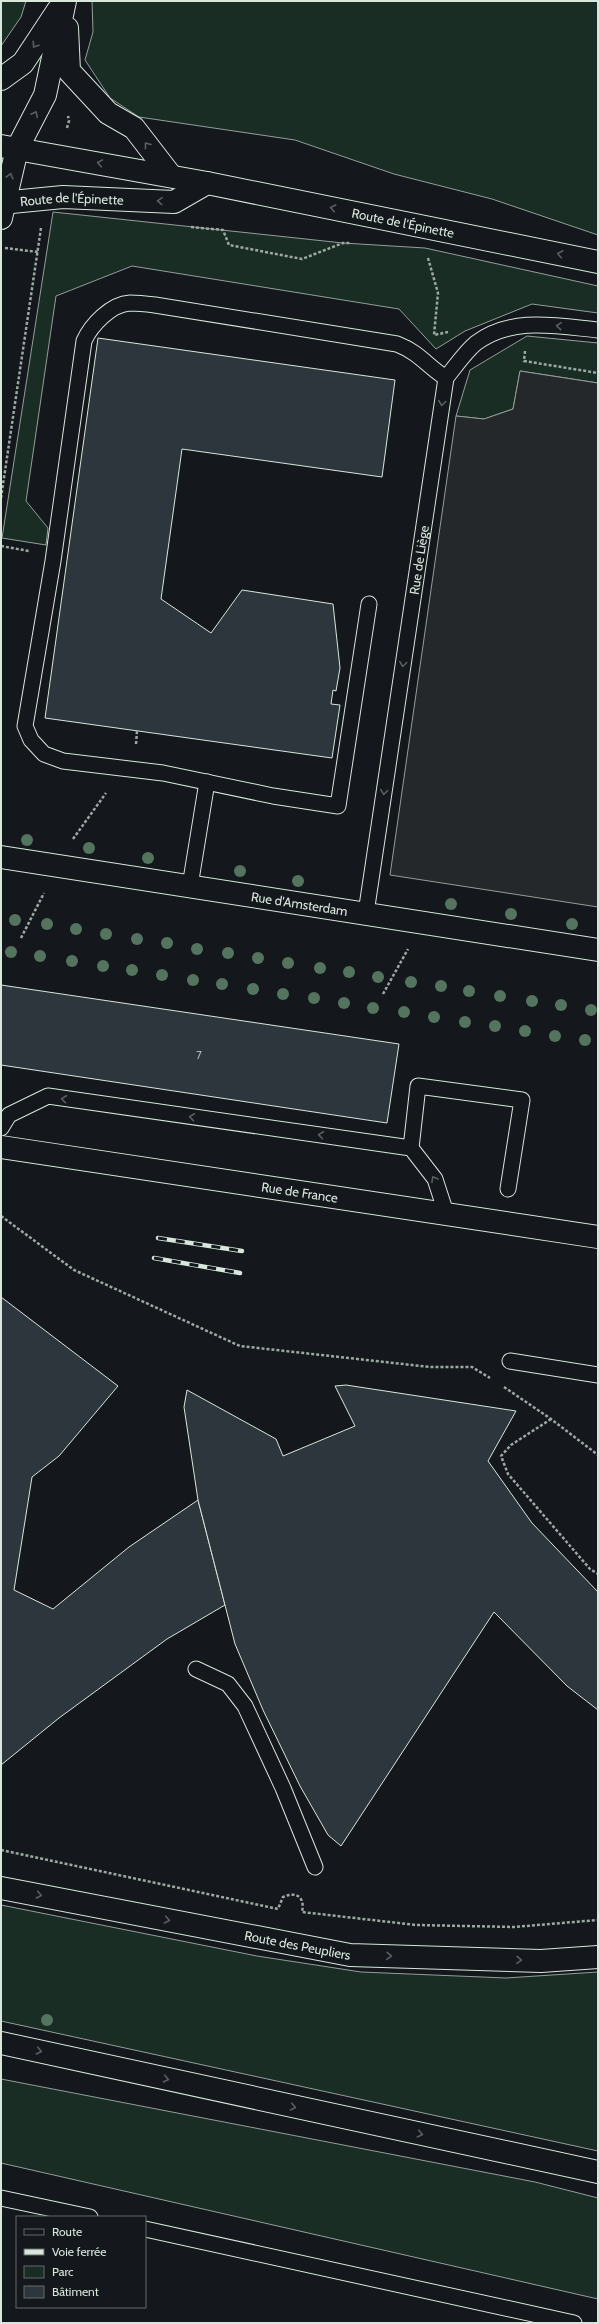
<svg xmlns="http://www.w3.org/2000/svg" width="599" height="2324" viewBox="0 0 599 2324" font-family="Cabin,sans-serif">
  <rect width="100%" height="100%" fill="#14181c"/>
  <g fill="#1a2d24" stroke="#939e99">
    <path d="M 1,1 L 26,1 L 21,17 L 1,46 Z"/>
    <path d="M 92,1 L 598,1 L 598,235 L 492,199 L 394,174 L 295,140 L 139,117 L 110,98 L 85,60 L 93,32 Z"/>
    <path d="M 53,212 L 343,243 L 425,248 L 598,286 L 598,313 L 532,304 L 465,331 L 436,349 L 399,309 L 132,266 L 56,296 L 26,501 L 48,528 L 46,545 L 2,538 Z"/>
    <path d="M 527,336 L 598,343 L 598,383 L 520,371 L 513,409 L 484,419 L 456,416 L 470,370 Z"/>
    <path d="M 1,1905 L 257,1956 L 361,1972 L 506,1978 L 598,1972 L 598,2151 L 1,2021 Z"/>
    <path d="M 1,2079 L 535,2182 L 598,2198 L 598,2299 L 1,2163 Z"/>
  </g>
  <path fill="#24282b" stroke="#939e99" d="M 520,371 L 598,383 L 598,907 L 390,875 L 456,416 L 484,419 L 513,409 Z"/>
  <g fill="#2c363c" stroke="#d8e6dc">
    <path d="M 98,338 L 395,380 L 382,477 L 182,449 L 161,599 L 211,633 L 242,590 L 333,604 L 340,668 L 336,691 L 333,690 L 331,704 L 340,705 L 332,758 L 45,718 Z"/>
    <path d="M 1,985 L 399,1044 L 387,1123 L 1,1065 Z"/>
    <path d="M 1,1297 L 118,1386 L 59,1456 L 32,1477 L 14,1590 L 53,1609 L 129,1547 L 198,1500 L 225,1605 L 167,1639 L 59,1718 L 1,1765 Z"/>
    <path d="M 346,1385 L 516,1411 L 488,1461 L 532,1523 L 598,1592 L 598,1710 L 567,1686 L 494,1612 L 341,1846 L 328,1835 L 300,1786 L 263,1710 L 235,1644 L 198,1500 L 184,1407 L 187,1390 L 276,1439 L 283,1456 L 355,1426 L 335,1386 Z"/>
  </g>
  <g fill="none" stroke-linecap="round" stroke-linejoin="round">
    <g stroke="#d8e6dc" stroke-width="17">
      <g id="service">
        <path d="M 369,604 L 338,806 L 273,796 L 163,773 L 63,761 L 44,754 L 31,740 L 25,726 L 53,561 L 84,341 C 91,325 111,304 130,303 C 138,303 147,304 155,305 L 397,344 C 420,353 427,366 446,378"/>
        <path d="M 190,886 L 207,782"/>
        <path id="s1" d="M 366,913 L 446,378 C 455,367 465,352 476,343 C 512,316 557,326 598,330"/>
        <path d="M 1,1128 L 9,1115 L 48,1096 L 411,1148 L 435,1179 L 447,1216"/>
        <path d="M 411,1148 L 418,1086 L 522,1100 L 508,1189"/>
        <path d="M 510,1361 L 598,1375"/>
        <path d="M 196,1669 L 228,1684 L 245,1706 L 283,1788 L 315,1867"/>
        <path d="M 1,2198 L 90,2217"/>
        <path d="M 145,2229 L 574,2323"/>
      </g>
    </g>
    <g stroke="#d8e6dc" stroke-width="24">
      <g id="minor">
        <path id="s2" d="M 1,857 L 598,950"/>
        <path id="s3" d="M 1,1147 L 598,1237"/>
      </g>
    </g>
    <g stroke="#d8e6dc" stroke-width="24">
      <path id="tertiary" d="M 1,146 L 17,149"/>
    </g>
    <g stroke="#d8e6dc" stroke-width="24">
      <g id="secondary">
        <path d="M 67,28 L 69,71 L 108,113 L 134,128 L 171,176"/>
        <path d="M 1,79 L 23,63 L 58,10"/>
        <path id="s4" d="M 17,149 L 207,183 L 598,262"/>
        <path id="s5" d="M 1,203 L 63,197 L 174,202 L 207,183"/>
        <path d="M 1,218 L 17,149 L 45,95 L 65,1"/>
        <path id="s6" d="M 1,1888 L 350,1955 L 541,1961 L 598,1957"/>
      </g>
    </g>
    <g stroke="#d8e6dc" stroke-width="24">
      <path id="primary" d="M 1,2043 L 598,2172"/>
    </g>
    <g stroke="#9da8a2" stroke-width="2.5" stroke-dasharray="3 2" stroke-linecap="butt">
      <path d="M 67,128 L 69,121 L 68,116"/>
      <path d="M 191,227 L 223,230 L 229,245 L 302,259 L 343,243 L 350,243"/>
      <path d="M 5,248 L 38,252"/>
      <path d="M 428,258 L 438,293 L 434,335 L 448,332"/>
      <path d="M 525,351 L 524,361 L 598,373"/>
      <path d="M 1,498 L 41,228"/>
      <path d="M 1,546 L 29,551"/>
      <path d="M 136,744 L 137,731"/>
      <path d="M 73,839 L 106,793"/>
      <path d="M 21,938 L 44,893"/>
      <path d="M 383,994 L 408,949"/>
      <path d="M 1,1216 L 74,1270 L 240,1346 L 430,1367 L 472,1367 L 490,1378"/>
      <path d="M 504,1387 L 551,1419 L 598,1455"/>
      <path d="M 551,1419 L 511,1445 L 501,1456 L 508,1474 L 590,1569 L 598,1574"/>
      <path d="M 1,1850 L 278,1909 L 283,1897 C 297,1891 305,1897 302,1912 L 416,1925 L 514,1927 L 598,1920"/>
    </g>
    <use href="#service" stroke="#14181c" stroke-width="15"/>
    <use href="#minor" stroke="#14181c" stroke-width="22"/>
    <use href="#tertiary" stroke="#14181c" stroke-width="22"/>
    <use href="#secondary" stroke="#14181c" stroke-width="22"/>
    <use href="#primary" stroke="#14181c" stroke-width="22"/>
    <g stroke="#d8e6dc" stroke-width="4.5">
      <g id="rail">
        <path d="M 158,1238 L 242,1251"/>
        <path d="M 154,1258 L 240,1273"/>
      </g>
    </g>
    <use href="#rail" stroke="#14181c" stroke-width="3" stroke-dasharray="9" stroke-linecap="butt"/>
  </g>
  <g fill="#55745f">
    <circle cx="27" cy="840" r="6"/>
    <circle cx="89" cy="848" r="6"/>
    <circle cx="148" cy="858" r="6"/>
    <circle cx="240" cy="871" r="6"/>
    <circle cx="298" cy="881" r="6"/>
    <circle cx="451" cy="904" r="6"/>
    <circle cx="511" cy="914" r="6"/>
    <circle cx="15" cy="920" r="6"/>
    <circle cx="47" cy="924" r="6"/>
    <circle cx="572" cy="924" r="6"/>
    <circle cx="76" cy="929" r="6"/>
    <circle cx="106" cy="934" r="6"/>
    <circle cx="137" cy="939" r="6"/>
    <circle cx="167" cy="943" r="6"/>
    <circle cx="197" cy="949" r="6"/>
    <circle cx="11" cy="952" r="6"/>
    <circle cx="228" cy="953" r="6"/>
    <circle cx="40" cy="956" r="6"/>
    <circle cx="258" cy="958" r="6"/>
    <circle cx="72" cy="961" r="6"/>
    <circle cx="288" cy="963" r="6"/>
    <circle cx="103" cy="966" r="6"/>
    <circle cx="320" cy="968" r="6"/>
    <circle cx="132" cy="970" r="6"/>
    <circle cx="349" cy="972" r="6"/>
    <circle cx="162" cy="975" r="6"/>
    <circle cx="378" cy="977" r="6"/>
    <circle cx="193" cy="980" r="6"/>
    <circle cx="411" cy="982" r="6"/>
    <circle cx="222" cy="984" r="6"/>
    <circle cx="441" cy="986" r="6"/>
    <circle cx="253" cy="989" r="6"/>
    <circle cx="469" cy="991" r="6"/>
    <circle cx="283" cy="994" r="6"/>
    <circle cx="500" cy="996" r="6"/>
    <circle cx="314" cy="998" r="6"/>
    <circle cx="532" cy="1001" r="6"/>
    <circle cx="344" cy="1003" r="6"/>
    <circle cx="561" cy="1005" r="6"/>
    <circle cx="373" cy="1008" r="6"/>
    <circle cx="591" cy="1010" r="6"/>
    <circle cx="404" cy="1012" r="6"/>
    <circle cx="434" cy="1017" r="6"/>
    <circle cx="465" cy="1022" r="6"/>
    <circle cx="495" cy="1026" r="6"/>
    <circle cx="525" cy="1031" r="6"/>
    <circle cx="555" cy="1036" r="6"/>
    <circle cx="585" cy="1040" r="6"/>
    <circle cx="47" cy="2020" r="6"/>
  </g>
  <defs><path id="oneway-chevron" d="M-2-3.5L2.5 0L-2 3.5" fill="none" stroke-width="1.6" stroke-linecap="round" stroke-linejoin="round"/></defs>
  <g stroke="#59605f">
    <use href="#oneway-chevron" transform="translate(35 45) rotate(124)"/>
    <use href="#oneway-chevron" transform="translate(35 114) rotate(-63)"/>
    <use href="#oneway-chevron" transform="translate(147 145) rotate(-127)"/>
    <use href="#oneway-chevron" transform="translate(100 163) rotate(-170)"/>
    <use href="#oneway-chevron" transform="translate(10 176) rotate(-76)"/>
    <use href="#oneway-chevron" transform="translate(160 201) rotate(-177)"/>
    <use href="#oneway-chevron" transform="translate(333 208) rotate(-168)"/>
    <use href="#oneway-chevron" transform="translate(560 254) rotate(-169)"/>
    <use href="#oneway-chevron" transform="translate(559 326) rotate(-175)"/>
    <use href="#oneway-chevron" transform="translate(442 403) rotate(98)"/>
    <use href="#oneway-chevron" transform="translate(403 664) rotate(98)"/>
    <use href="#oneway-chevron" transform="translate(384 792) rotate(98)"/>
    <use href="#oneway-chevron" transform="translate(64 1099) rotate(-172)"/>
    <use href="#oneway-chevron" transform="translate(192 1117) rotate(-172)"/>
    <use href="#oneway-chevron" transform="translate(321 1135) rotate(-172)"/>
    <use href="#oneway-chevron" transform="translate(434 1179) rotate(-119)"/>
    <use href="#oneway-chevron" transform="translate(39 1895) rotate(11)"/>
    <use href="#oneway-chevron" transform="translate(167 1920) rotate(11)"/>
    <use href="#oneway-chevron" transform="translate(389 1956) rotate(2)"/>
    <use href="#oneway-chevron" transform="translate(519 1960) rotate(2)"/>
    <use href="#oneway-chevron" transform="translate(39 2051) rotate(12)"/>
    <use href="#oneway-chevron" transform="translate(166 2079) rotate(12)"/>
    <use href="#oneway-chevron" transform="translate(293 2107) rotate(12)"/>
    <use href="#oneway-chevron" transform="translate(420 2134) rotate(12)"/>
  </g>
  <g text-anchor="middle" stroke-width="3" stroke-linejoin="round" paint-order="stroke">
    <g font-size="11" fill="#adbab4">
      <text x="199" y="1059">7</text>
    </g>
    <g font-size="13" fill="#d8e6dc" stroke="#14181c">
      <text dy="5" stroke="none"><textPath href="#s5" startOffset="71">Route de l'Épinette</textPath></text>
      <text dy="5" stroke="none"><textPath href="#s4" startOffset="393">Route de l'Épinette</textPath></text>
      <text dy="5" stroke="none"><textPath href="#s1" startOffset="357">Rue de Liège</textPath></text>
      <text dy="5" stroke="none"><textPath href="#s2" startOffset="302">Rue d'Amsterdam</textPath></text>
      <text dy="5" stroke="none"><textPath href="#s3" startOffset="302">Rue de France</textPath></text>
      <text dy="5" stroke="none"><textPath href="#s6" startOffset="302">Route des Peupliers</textPath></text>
    </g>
  </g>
  <rect width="599" height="2324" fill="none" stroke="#d8e6dc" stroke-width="4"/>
  <rect x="16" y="2216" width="130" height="92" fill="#14181c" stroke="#626a69"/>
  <rect x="24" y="2229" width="20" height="6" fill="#14181c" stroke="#626a69"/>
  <text x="52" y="2236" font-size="12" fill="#d8e6dc">Route</text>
  <rect x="24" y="2249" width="20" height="6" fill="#d8e6dc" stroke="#626a69"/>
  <text x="52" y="2256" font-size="12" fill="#d8e6dc">Voie ferrée</text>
  <rect x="24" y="2266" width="20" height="12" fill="#1a2d24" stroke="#626a69"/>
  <text x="52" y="2276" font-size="12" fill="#d8e6dc">Parc</text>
  <rect x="24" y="2286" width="20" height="12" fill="#2c363c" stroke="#626a69"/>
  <text x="52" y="2296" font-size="12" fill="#d8e6dc">Bâtiment</text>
</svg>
